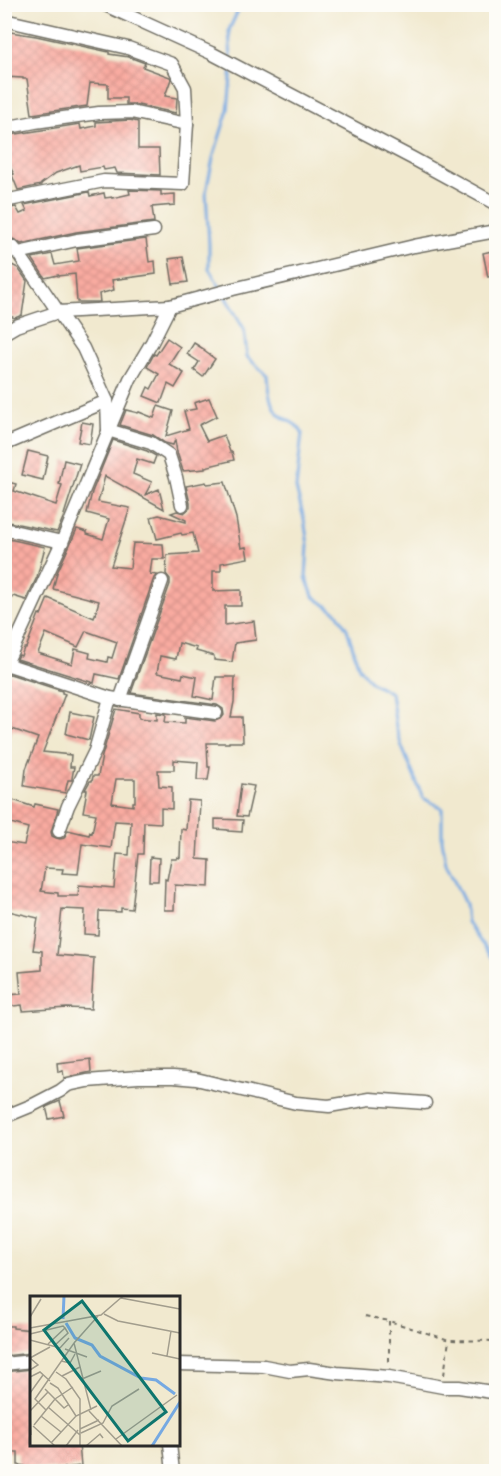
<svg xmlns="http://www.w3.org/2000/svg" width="501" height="1476" viewBox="0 0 501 1476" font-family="Itim,sans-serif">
  <defs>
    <pattern id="building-cross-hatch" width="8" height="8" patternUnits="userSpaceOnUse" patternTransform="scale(1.5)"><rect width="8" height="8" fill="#f9aba0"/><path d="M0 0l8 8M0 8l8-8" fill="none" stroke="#d6938a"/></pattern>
  </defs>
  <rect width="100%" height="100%" fill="#fdfcf7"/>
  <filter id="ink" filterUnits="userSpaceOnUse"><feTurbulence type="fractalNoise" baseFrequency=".0167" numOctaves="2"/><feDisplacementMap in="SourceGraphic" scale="12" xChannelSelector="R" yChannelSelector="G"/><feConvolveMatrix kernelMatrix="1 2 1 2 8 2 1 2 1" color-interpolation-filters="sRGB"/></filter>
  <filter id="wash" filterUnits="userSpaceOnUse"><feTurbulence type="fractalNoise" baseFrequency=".008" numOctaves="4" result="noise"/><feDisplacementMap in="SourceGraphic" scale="24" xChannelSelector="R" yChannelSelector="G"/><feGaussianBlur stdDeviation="1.35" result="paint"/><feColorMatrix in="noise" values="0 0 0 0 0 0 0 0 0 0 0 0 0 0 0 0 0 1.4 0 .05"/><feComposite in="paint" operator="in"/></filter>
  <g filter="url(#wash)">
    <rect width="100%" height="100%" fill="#f1e9cf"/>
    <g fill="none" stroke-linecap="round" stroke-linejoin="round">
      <g stroke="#76a9e2" stroke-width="3">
        <path d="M 231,60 L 229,30 L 241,4"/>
        <path d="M 220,287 L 209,269 L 209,244 L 206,192 L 213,158 L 228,110 L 232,67"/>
        <path d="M 225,296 L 244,329 L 247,357 L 267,375 C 268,387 269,407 280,415 C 288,422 298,423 302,433 L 296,488 L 304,519 L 308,545 L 306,577 L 313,596 L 337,613 L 347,629 L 359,668 L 371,682 L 391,693 L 396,727 L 402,747 L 423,798 L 442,808 L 442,840 L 446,864 L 465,904 L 467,922 L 480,941 L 496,962"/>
      </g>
    </g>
    <g id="blocks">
      <g fill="url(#building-cross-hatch)" fill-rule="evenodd">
        <path d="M 4,31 L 36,36 L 109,52 L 109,54 L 129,57 L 145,63 L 143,67 L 170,77 L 171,79 L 165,96 L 177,98 L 176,113 L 133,104 L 126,104 L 126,98 L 108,98 L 108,84 L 90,83 L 87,106 L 32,114 L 27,79 L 23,79 L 23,78 L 4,77 Z"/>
        <path d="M 130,120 L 138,122 L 138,149 L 159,149 L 160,175 L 117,173 L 115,168 L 104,170 L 103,167 L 80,171 L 79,165 L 56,173 L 41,184 L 41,185 L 18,190 L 12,175 L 14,174 L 4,157 L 4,136 L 80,124 L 81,129 L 96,126 L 96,122 Z"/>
        <path d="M 129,190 L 161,191 L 161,195 L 175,194 L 175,205 L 152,207 L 154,222 L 76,232 L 21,244 L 16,240 L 12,239 L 9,230 L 4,231 L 4,209 L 16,207 L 20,214 L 27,211 L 24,205 L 89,192 L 90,196 L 104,193 L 105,198 L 112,197 L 112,198 L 130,194 Z"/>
        <path d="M 146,239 L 149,262 L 155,261 L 156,274 L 112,280 L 114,290 L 99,294 L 100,302 L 77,302 L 75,274 L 58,276 L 58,275 L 45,278 L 32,258 L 52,254 L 55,265 L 79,261 L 77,248 Z"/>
        <path d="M 496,250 L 496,275 L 488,277 L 483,253 Z"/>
        <path d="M 183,257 L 188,282 L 173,284 L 169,259 Z"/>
        <path d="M 8,263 L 18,268 L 27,281 L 22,315 L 15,318 L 4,314 L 4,269 Z"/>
        <path d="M 167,338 L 180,347 L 169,364 L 184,373 L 175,388 L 168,384 L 161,403 L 144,396 L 148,387 L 151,389 L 159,374 L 147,367 L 154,354 L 156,355 Z"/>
        <path d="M 194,343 L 205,350 L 204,351 L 215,359 L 203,377 L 194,370 L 199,362 L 187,354 Z"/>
        <path d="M 209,398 L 217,416 L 199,425 L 207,441 L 224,435 L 230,452 L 232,452 L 234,460 L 205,467 L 205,469 L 183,471 L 177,452 L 175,440 L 173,445 L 165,443 L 153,435 L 120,425 L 126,410 L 138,413 L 139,412 L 154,418 L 158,406 L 173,411 L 166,436 L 189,429 L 184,411 L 196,409 L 194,403 Z"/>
        <path d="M 82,422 L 93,424 L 90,444 L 78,442 Z"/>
        <path d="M 113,440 L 147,451 L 156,456 L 153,464 L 137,459 L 133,474 L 152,482 L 145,495 L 159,489 L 164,509 L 105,476 L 98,502 L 130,508 L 111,566 L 130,568 L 133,543 L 163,544 L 164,559 L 152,559 L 150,574 L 157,575 L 154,578 L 119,679 L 96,674 L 94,683 L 17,659 L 19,655 L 21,656 L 24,648 L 26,648 L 39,614 L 41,615 L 48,598 L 94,618 L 99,601 L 53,589 L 57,573 L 77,529 L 87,532 L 87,534 L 103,539 L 109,519 L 87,513 L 92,492 ZM 86,631 L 117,642 L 112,658 L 108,657 L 107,662 L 89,658 L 90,653 L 75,649 L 72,664 L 38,653 L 46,633 L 78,647 Z"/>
        <path d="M 28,451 L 48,456 L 43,480 L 22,475 Z"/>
        <path d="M 64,460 L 80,464 L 63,518 L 57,532 L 4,521 L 4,481 L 16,484 L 14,491 L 56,505 L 62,485 L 59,484 Z"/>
        <path d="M 206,482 L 207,484 L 225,482 L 236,518 L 241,548 L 246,547 L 248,558 L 221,563 L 221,571 L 213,571 L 213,591 L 241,590 L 241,606 L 225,606 L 225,625 L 254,621 L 256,640 L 235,643 L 232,662 L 214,660 L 214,656 L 196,651 L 197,648 L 179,643 L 176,659 L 160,656 L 157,673 L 182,678 L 183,674 L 197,677 L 194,696 L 213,700 L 216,677 L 235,677 L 234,702 L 231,717 L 242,717 L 243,742 L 229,742 L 229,743 L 207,743 L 208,767 L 210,767 L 208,780 L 197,780 L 198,762 L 174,760 L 174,770 L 158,770 L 159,786 L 172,787 L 172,809 L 161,808 L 161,823 L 144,822 L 143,854 L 138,854 L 132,909 L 121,908 L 121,912 L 99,911 L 98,935 L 84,934 L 85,910 L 62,909 L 57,955 L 94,958 L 91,1009 L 67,1008 L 23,1011 L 22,1005 L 4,1007 L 4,995 L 21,994 L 19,972 L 42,970 L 42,951 L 33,950 L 38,918 L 4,910 L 4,842 L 24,845 L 28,828 L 4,821 L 4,797 L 34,807 L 35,804 L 58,809 L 51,832 L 52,836 L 56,838 L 60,839 L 64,838 L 68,830 L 89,835 L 90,832 L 92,833 L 96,814 L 83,812 L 87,790 L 85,790 L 90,781 L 92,781 L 93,776 L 98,776 L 102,756 L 116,709 L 139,713 L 139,718 L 157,720 L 157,713 L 166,714 L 165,722 L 185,723 L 185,717 L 215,721 L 222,718 L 224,715 L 223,709 L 217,705 L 131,693 L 170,584 L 170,579 L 166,574 L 167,555 L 198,553 L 193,533 L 182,535 L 181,533 L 157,539 L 151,517 L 159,515 L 186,522 L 186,520 L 171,513 L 177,511 L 184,513 L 190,508 L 190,503 L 186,486 ZM 116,779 L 135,779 L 135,802 L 133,802 L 133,806 L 112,803 ZM 115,821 L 131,822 L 129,855 L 117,854 L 114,888 L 79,885 L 78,896 L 58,896 L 58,893 L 41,891 L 45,868 L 63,869 L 62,873 L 78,874 L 82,844 L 111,848 Z"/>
        <path d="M 4,538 L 45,547 L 37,577 L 26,600 L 13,596 L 12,598 L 4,596 L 4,578 L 7,567 L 4,566 Z"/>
        <path d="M 10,674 L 62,691 L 62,693 L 65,694 L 43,752 L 71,755 L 70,767 L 74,767 L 72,778 L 72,780 L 68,780 L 65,793 L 24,786 L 26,769 L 38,738 L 12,729 L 4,747 L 4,676 Z"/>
        <path d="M 70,712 L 94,717 L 89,740 L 66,734 Z"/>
        <path d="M 241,784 L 254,786 L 247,817 L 237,816 Z"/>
        <path d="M 188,800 L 200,801 L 197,859 L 210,860 L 209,887 L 175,885 L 174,910 L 164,910 L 165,879 L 167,880 L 171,859 L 177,859 L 177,857 L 180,858 L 181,829 L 186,830 Z"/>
        <path d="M 215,819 L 243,820 L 242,832 L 228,831 L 228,830 L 215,829 Z"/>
        <path d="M 150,857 L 159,858 L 158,881 L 149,881 Z"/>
        <path d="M 90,1059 L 91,1072 L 64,1078 L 63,1071 L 58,1072 L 57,1063 Z"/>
        <path d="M 60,1101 L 64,1116 L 49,1119 L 46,1107 Z"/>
        <path d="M 4,1326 L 13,1326 L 13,1328 L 32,1330 L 32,1353 L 4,1356 Z"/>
        <path d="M 32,1369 L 32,1444 L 79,1444 L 81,1466 L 55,1469 L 25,1467 L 25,1466 L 18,1465 L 18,1452 L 4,1452 L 4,1372 Z"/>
      </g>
    </g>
  </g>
  <g filter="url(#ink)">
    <use href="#blocks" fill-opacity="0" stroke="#706e64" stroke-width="1.5"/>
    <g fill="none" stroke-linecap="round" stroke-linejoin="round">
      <g stroke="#706e64" stroke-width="15">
        <g id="street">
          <path d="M 103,4 L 211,53 L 412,158 L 496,204"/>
          <path d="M 4,20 L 128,48 L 172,64 L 185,88 L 187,124 L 131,112 L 99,113 L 35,122 L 4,128"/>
          <path d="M 4,201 L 104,181 L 183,184 L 187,124"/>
          <path d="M 4,244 L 18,253 L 83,348 L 107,401 L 108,430 L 151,443 L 169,455 L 176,477 L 182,505"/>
          <path d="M 13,247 L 18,253 L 77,240 L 154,230"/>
          <path d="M 170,306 L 233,289 L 414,246 L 496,231"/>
          <path d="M 4,333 L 16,326 L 58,312 L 170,306 L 152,342 L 130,379 L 62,542 L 4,668"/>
          <path d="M 4,442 L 8,443 L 107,401"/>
          <path d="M 4,529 L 62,542"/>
          <path d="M 6,664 L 110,698 L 216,713"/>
          <path d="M 120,700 L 162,581"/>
          <path d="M 59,831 L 68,806 L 95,751 L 110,698"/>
          <path d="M 4,1117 L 33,1105 L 60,1091 L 68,1085 L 87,1081 L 138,1077 L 173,1077 L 196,1079 L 296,1103 L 329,1106 L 370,1099 L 425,1103"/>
          <path d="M 4,1364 L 32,1361"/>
          <path d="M 178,1364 L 264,1366 L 290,1371 L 309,1369 L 337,1373 L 389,1377 L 443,1387 L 459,1387 L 492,1392 L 496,1389"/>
          <path d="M 170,1444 L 173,1472"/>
        </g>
      </g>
      <g stroke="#706e64" stroke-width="2" stroke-dasharray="4.5 4.5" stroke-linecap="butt">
        <path d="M 365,1316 L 389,1321 L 449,1340 L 496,1341"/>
        <path d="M 389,1321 L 389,1366"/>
        <path d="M 444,1375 L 449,1340"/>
        <path d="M 493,1404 L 493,1434 L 496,1447"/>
      </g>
      <use href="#street" stroke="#fff" stroke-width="12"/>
      <g stroke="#2b2b2b" stroke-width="5">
        <path id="rail" d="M 488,4 L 496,6"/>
      </g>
      <use href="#rail" stroke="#fdfcf7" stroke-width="3" stroke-dasharray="9" stroke-linecap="butt"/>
    </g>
  </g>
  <g transform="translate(30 1296)">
    <rect width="150" height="150" fill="#f1e9cf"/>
    <path fill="none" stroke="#76a9e2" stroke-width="3" d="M 33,23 L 34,0M 36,27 L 45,42 L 62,49 L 70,60 L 111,82 L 126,84 L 145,98M 122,150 L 150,106"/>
    <path fill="none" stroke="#a29d8d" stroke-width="1.5" d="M 91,2 L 150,13M 74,18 L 88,25 L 150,37M 0,21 L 11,3M 0,32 L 71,19 L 93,0M 0,38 L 33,30 L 35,32 L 18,48M 0,44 L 30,52 L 39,42M 44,47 L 68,20M 24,50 L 38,37 L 35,32M 35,53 L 57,61M 122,57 L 150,63M 137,60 L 141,35M 0,62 L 20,51M 0,62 L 8,69 L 0,74M 31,65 L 40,67 L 45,58M 26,76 L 36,83 L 50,103 L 50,150M 32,80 L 50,71M 0,81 L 10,76 L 20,85M 52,83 L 71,75M 20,87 L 28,92 L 46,120M 15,93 L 34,112 L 38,109M 0,97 L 13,79M 18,111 L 50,139M 16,114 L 5,103 L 44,47 L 61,114M 0,115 L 18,96M 59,115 L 92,150M 0,116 L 1,139M 11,120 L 31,136M 4,129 L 25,103 L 43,91M 3,130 L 25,150M 50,133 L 69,124M 51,137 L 73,127 L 82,110 L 109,93M 86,143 L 147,99M 21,147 L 46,120 L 67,110M 36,150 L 48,134M 56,150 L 70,138 L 73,142"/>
    <path fill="#0f766e" fill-opacity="0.15" stroke="#0f766e" stroke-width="3" d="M 52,5 L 136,116 L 98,145 L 14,34 Z"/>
    <rect width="150" height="150" fill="none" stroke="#2b2b2b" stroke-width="3"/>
  </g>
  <rect width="501" height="1476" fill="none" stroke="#fdfcf7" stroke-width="24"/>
</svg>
